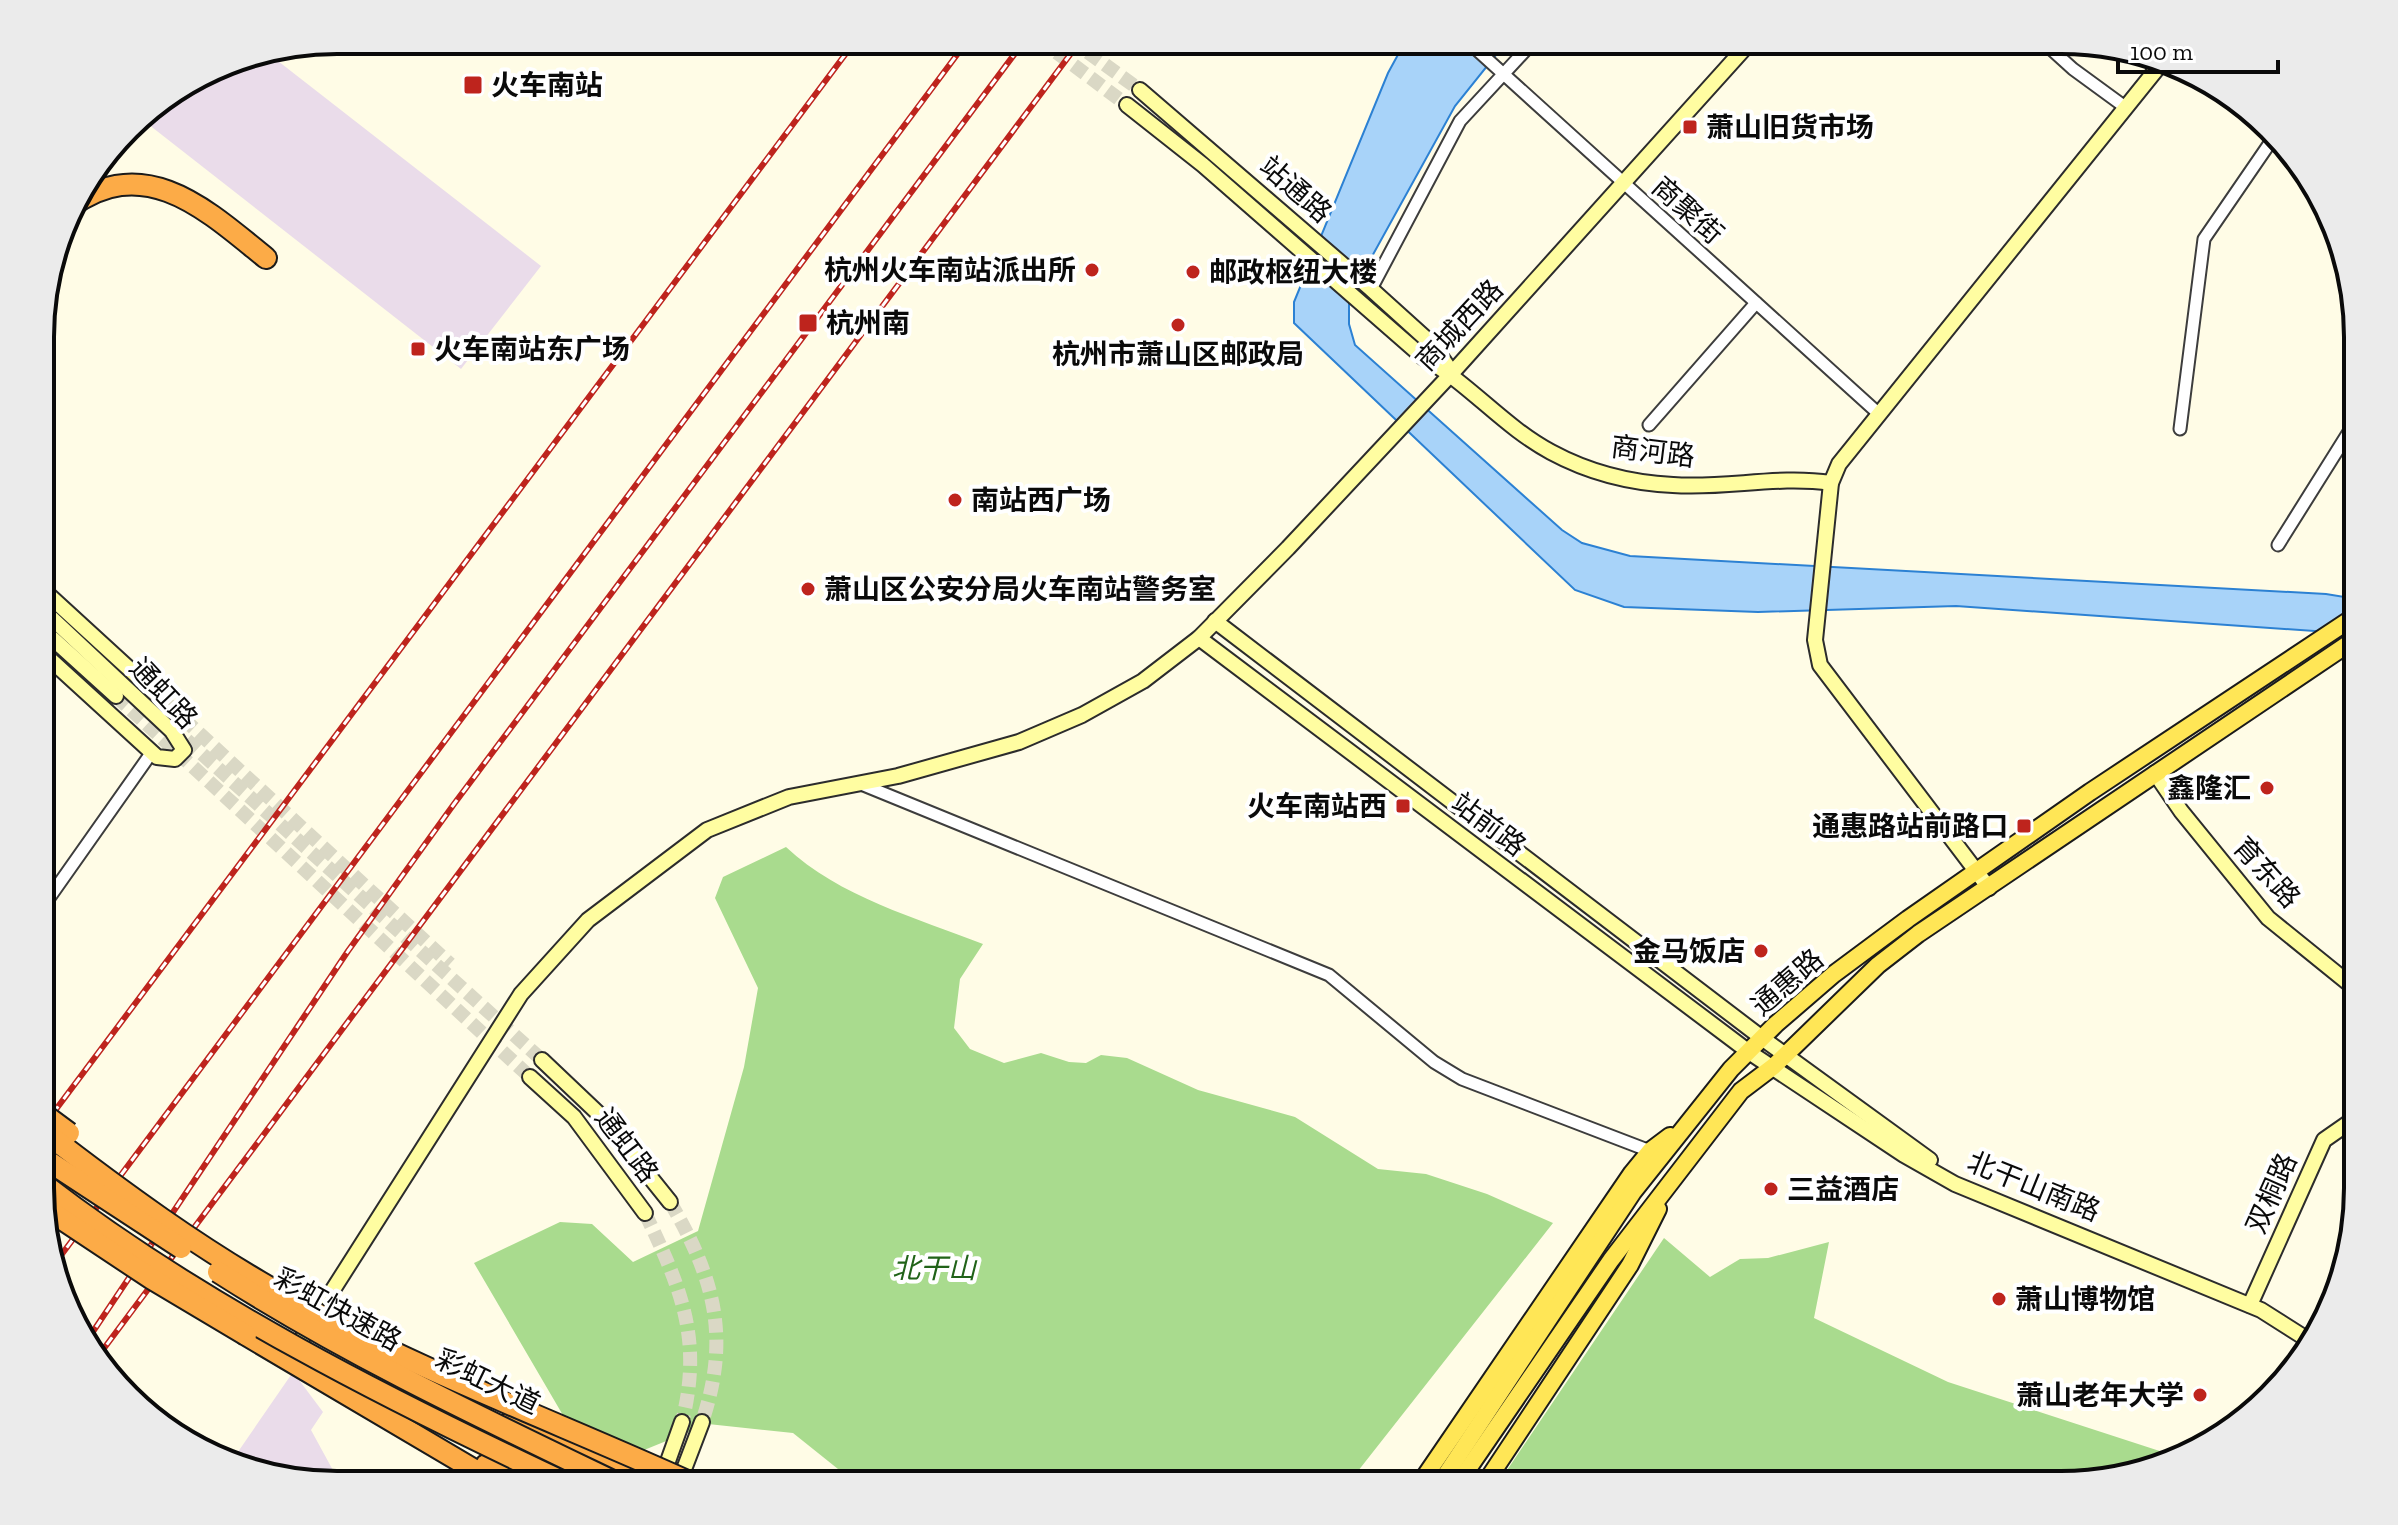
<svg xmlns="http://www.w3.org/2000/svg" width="2398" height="1525" viewBox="0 0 2398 1525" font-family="'Zilla Slab','Noto Sans SC',serif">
  <rect width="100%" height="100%" fill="#fffce6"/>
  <g fill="#eadcea">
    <path d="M 269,54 L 541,266 L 461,369 L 139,117 L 224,62 Z"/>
    <path d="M 293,1372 L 323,1412 L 311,1430 L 341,1485 L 260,1475 L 231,1462 Z"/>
  </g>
  <g fill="#a9db8e">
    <path d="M 786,847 C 839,897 917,918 983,944 L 960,979 L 954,1028 L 970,1049 L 1004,1063 L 1041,1053 L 1069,1062 L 1086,1063 L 1101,1055 L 1127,1058 L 1198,1090 L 1295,1117 L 1378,1169 L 1426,1174 L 1487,1194 L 1553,1223 L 1347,1485 L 858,1485 L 793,1433 L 708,1424 L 595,1470 L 474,1263 L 560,1222 L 592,1224 L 633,1262 L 698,1231 L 744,1067 L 758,988 L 715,898 L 723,877 Z"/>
    <path d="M 1664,1238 L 1710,1277 L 1740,1259 L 1768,1258 L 1829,1242 L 1814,1318 L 1948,1382 L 2175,1456 L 2080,1484 L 1497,1485 Z"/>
  </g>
  <path fill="#a8d3f9" stroke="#2c81d3" stroke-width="2" d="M 1406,40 L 1508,40 L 1455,106 L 1349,298 L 1349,324 L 1355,345 L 1562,530 L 1582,543 L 1630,556 L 2326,594 L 2357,599 L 2357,634 L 1956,606 L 1758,612 L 1624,607 L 1575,590 L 1294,323 L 1294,302 L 1388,73 Z"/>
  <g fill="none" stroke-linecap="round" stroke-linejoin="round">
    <g stroke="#dad8c5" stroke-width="14" stroke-dasharray="14 7" stroke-linecap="butt">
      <path d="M 1040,40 L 1127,105"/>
      <path d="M 1071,40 L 1140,90"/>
      <path d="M 137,676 L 450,964"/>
      <path d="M 116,696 L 530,1077"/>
      <path d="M 171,726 L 542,1060"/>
      <path d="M 670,1202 C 714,1277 731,1337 702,1422"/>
      <path d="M 645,1213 C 681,1288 703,1339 682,1422"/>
    </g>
    <g stroke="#3d3d3d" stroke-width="15">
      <g id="street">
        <path d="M 1466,40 L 1879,414"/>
        <path d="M 2041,40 L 2073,69 L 2125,107"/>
        <path d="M 1371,289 L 1460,121 L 1535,40"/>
        <path d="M 1649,425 L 1756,303"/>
        <path d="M 2180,429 L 2204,239 L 2272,140"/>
        <path d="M 2278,545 L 2357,419"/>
        <path d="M 861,784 L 1329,975 L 1434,1062 L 1462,1079 L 1650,1151"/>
        <path d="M 42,908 L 152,752"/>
      </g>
    </g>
    <g stroke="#2c2c2c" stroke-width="18">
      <g id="secondary">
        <path d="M 1140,90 L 1371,289 L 1433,345 L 1450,370"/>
        <path d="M 1127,105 L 1203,165 L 1424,358 C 1470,384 1504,427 1551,452 C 1588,472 1631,483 1673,485 C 1726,489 1777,475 1831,483"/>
        <path d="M 42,589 L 137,676"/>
        <path d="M 42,609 L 172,731 L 184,750 L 175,759 L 157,757 L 42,652"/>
        <path d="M 1215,621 L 1762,1038 L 1930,1160"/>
        <path d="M 42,629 L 116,696"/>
        <path d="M 1199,638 L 1749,1052 L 1904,1155 L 1955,1184 L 2261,1310 L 2313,1343"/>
        <path d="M 2155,773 L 2181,811 L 2268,918 L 2357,990"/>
        <path d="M 1989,888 L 1820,665 L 1815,640 L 1831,483 L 1839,464 L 2164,60"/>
        <path d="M 542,1060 L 601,1116 L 670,1202"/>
        <path d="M 530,1077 L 574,1117 L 645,1213"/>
        <path d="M 2250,1305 L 2324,1140 L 2357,1117"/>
        <path d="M 297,1352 L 294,1351 L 521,994 L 588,920 L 707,830 L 789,797 L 898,776 L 1019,742 L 1082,715 L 1143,681 L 1199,638 L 1288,548 L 1452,373 L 1752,40"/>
        <path d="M 662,1478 L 682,1422"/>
        <path d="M 678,1485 L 702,1422"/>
      </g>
    </g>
    <g stroke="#1b1b1b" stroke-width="20">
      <g id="primary">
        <path d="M 1419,1485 L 1632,1173 L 1650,1151 L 1670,1136"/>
        <path d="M 1439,1485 L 1633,1192 L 1731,1069 L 1776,1024 L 1834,974 L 1908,919 L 2090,792 L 2357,615"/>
        <path d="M 1457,1485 L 1611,1260 L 1741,1091 L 1774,1066 L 1878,965 L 1918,934 L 2357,638"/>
        <path d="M 1484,1485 L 1630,1265 L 1658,1209"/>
      </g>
    </g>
    <g stroke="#1b1b1b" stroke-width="24">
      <g id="highway">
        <path d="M 70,207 C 145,151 208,211 266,258"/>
        <path d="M 246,1335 L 500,1485"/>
        <path d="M 514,1415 L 658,1485"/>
        <path d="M 486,1465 L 528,1485"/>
      </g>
    </g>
    <use href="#street" stroke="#fff" stroke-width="11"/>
    <use href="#secondary" stroke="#fffda1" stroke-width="14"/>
    <use href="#primary" stroke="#ffe656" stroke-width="16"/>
    <use href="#highway" stroke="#fcab47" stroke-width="20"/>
    <g stroke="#be241d" stroke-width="6">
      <g id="rail">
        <path d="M 42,1128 L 856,40"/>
        <path d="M 56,1262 L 968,40"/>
        <path d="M 86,1342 L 348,951 L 454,804 L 1025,40"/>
        <path d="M 96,1359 L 1081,40"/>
      </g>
    </g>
    <use href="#rail" stroke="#fff" stroke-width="3" stroke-dasharray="9" stroke-linecap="butt"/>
    <g stroke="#1b1b1b" stroke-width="24" stroke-linecap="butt">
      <g id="highway-bridge">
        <path d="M 42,1113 L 69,1133"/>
        <path d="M 42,1130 C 121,1191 200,1249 288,1298 C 418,1371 560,1423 696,1485"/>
        <path d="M 42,1157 L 181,1248"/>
        <path d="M 42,1183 C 198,1304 391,1401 570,1485"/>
        <path d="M 42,1206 L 152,1279 L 246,1335"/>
        <path d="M 218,1272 C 346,1354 484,1419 621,1485"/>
      </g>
    </g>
    <use href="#highway-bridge" stroke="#fcab47" stroke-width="20"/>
  </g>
  <g fill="#be241d" stroke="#fff" stroke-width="3">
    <rect x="463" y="75" width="20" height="20" rx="4"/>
    <rect x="1682" y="119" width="16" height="16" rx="4"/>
    <circle cx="1092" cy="270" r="8"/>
    <circle cx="1193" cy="272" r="8"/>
    <rect x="798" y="313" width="20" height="20" rx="4"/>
    <circle cx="1178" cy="325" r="8"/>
    <rect x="410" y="341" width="16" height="16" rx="4"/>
    <circle cx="955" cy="500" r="8"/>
    <circle cx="808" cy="589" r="8"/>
    <circle cx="2267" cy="788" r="8"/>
    <rect x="1395" y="798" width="16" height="16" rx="4"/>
    <rect x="2016" y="818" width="16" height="16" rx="4"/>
    <circle cx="1761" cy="951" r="8"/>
    <circle cx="1771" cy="1189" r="8"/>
    <circle cx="1999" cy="1299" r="8"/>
    <circle cx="2200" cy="1395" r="8"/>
  </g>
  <g text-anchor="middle" stroke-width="8" stroke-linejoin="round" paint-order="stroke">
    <g font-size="28" font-weight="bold" fill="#0a0a0a" stroke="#fff" text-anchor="start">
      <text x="491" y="95">火车南站</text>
      <text x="1706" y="137">萧山旧货市场</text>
      <text x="1076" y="280" text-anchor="end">杭州火车南站派出所</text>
      <text x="1209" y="282">邮政枢纽大楼</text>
      <text x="826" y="333">杭州南</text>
      <text x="434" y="359">火车南站东广场</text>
      <text x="1178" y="364" text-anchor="middle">杭州市萧山区邮政局</text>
      <text x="971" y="510">南站西广场</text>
      <text x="824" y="599">萧山区公安分局火车南站警务室</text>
      <text x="2251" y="798" text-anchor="end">鑫隆汇</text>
      <text x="1387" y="816" text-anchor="end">火车南站西</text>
      <text x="2008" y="836" text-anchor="end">通惠路站前路口</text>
      <text x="1745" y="961" text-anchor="end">金马饭店</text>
      <text x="1787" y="1199">三益酒店</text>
      <text x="2015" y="1309">萧山博物馆</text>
      <text x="2184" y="1405" text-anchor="end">萧山老年大学</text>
    </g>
    <g font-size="28" fill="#0a0a0a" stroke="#fff">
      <text transform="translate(1296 189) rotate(41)" y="10">站通路</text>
      <text transform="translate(1688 210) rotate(42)" y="10">商聚街</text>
      <text transform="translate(1459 325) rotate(-47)" y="10">商城西路</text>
      <text transform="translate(1653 451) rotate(7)" y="10">商河路</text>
      <text transform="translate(164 693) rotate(47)" y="10">通虹路</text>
      <text transform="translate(1489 824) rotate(37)" y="10">站前路</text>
      <text transform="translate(2267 872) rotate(48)" y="10">育东路</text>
      <text transform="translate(1787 982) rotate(-41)" y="10">通惠路</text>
      <text transform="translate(627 1145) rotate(53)" y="10">通虹路</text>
      <text transform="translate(2034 1186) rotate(22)" y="10">北干山南路</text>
      <text transform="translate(2271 1193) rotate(-66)" y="10">双桐路</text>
      <text transform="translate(338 1309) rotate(29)" y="10">彩虹快速路</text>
      <text transform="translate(488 1381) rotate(26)" y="10">彩虹大道</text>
    </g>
    <g font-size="28" font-style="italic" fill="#216319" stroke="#fff">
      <text x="934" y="1278">北干山</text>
    </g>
  </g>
  <path d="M0 0H2398V1525H0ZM337 54H2061A283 283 0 0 1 2344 337V1188A283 283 0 0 1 2061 1471H337A283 283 0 0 1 54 1188V337A283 283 0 0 1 337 54Z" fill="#ebebeb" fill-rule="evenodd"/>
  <path fill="none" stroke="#0a0a0a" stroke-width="4" d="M337 54H2061A283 283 0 0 1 2344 337V1188A283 283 0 0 1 2061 1471H337A283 283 0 0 1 54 1188V337A283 283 0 0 1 337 54Z"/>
  <path d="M2118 60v12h160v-12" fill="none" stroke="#0a0a0a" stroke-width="4"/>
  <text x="2130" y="60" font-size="24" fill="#0a0a0a" stroke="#ffffff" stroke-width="6" paint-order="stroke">100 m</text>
</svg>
